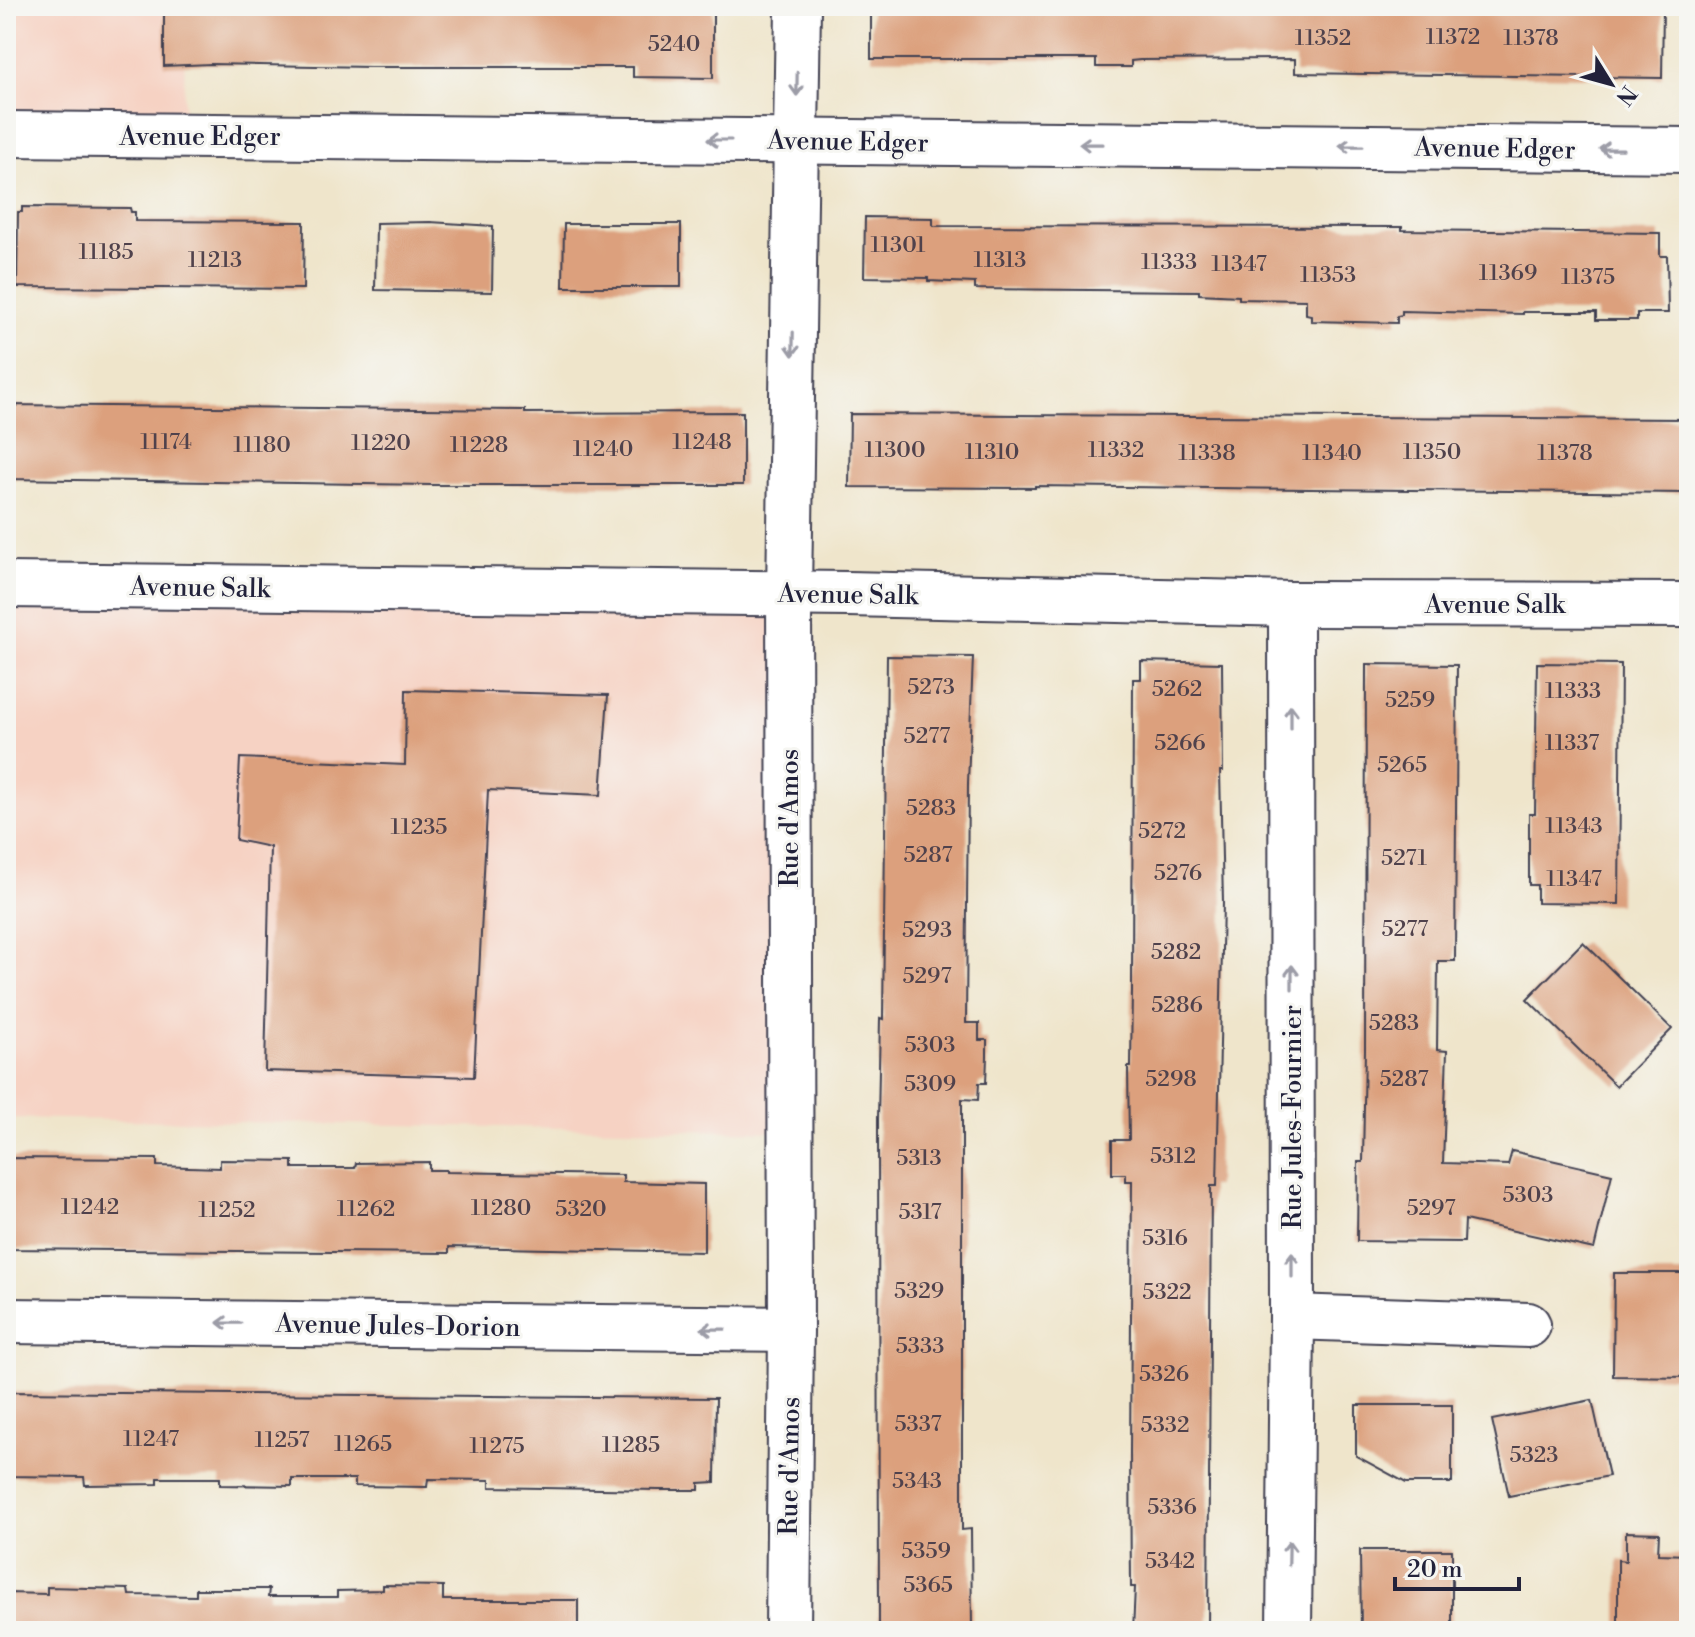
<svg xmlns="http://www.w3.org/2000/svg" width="1695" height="1637" viewBox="0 0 1695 1637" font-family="'Libre Bodoni',serif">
  <rect width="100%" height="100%" fill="#f6f6f2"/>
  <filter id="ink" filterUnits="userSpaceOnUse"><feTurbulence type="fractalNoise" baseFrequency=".0125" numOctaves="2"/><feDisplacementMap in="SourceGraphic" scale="16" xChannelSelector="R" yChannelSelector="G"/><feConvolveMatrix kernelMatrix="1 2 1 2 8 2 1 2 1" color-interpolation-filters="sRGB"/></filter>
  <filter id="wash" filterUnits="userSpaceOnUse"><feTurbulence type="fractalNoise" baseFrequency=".006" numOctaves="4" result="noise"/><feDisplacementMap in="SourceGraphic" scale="32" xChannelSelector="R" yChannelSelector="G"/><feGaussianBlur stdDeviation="1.8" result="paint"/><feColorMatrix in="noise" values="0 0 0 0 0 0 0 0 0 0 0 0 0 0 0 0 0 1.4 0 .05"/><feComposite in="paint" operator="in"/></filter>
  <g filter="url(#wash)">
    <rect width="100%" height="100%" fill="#efe5cb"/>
    <g fill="#f6d2c3">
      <path d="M 6,6 L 186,6 L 183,136 L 6,134 Z"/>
      <path d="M 6,585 L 789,593 L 790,1132 L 6,1118 Z"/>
    </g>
    <g id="blocks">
      <g fill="#dca07d">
        <path d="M 164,6 L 586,6 L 713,9 L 713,78 L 633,77 L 633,67 L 371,67 L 211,64 L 164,66 Z"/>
        <path d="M 871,6 L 1663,6 L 1662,78 L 1295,73 L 1295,59 L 1140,60 L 1131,61 L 1131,67 L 1096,67 L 1096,59 L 871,59 Z"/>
        <path d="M 22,207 L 130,208 L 131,212 L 135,212 L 135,221 L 304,222 L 303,289 L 17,287 L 18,212 L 22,212 Z"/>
        <path d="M 865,217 L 933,218 L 933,226 L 1402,227 L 1402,230 L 1660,233 L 1660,256 L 1667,256 L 1668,313 L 1637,313 L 1637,320 L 1596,320 L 1596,312 L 1523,312 L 1523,314 L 1402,311 L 1402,315 L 1397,316 L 1397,323 L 1311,321 L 1311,315 L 1306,314 L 1306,300 L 1239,299 L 1239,296 L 1199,294 L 1199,291 L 975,289 L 975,283 L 928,281 L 928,278 L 864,277 Z"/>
        <path d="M 430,222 L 493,226 L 492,292 L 375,290 L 376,223 Z"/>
        <path d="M 564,224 L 681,224 L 681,287 L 563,287 Z"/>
        <path d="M 6,405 L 525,410 L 525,413 L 743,412 L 743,485 L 431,485 L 6,479 Z"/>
        <path d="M 850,414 L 1689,419 L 1689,493 L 1035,486 L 1035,488 L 849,487 Z"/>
        <path d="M 887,656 L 973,657 L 968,783 L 966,1023 L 979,1023 L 979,1040 L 987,1040 L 987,1056 L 986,1083 L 979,1083 L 978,1100 L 962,1099 L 962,1530 L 971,1529 L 972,1631 L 879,1631 L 878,1120 L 880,1018 L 883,1019 Z"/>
        <path d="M 1141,661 L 1222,663 L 1223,771 L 1220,771 L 1223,902 L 1217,1186 L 1211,1186 L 1208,1631 L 1133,1631 L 1135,1587 L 1131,1587 L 1130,1452 L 1132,1181 L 1126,1181 L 1126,1174 L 1112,1174 L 1112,1140 L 1129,1140 L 1128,1067 L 1131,1067 L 1132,991 L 1133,679 L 1141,679 Z"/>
        <path d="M 1537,663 L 1621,664 L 1619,904 L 1537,903 L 1537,885 L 1529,885 L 1529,814 L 1535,814 Z"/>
        <path d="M 1366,664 L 1457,665 L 1455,961 L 1438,961 L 1437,1050 L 1447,1051 L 1443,1163 L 1508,1165 L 1512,1151 L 1612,1174 L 1594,1249 L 1465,1220 L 1464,1242 L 1357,1241 L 1358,1162 L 1363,1162 L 1365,1050 Z"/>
        <path d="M 406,690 L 608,695 L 601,795 L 488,790 L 474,1077 L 265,1071 L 270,847 L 236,840 L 240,758 L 405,765 Z"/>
        <path d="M 1583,942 L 1672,1029 L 1616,1086 L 1527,999 Z"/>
        <path d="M 6,1158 L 157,1159 L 157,1166 L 220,1168 L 220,1160 L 293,1161 L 293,1168 L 355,1168 L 356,1163 L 429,1162 L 429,1170 L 446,1170 L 446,1172 L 623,1175 L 623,1182 L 704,1184 L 704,1252 L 449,1247 L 449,1253 L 6,1249 Z"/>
        <path d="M 1614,1273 L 1689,1273 L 1689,1377 L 1613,1376 Z"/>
        <path d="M 6,1392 L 716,1398 L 715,1482 L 699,1483 L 699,1490 L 659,1490 L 490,1487 L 490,1480 L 428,1479 L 427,1487 L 355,1486 L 355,1479 L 292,1479 L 292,1486 L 220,1485 L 220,1478 L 158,1478 L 158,1484 L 85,1485 L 84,1477 L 6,1476 Z"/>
        <path d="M 1592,1400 L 1609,1476 L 1509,1496 L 1492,1420 Z"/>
        <path d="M 1356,1405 L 1452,1405 L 1452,1483 L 1406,1483 L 1356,1456 Z"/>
        <path d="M 1626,1532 L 1659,1533 L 1658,1554 L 1689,1555 L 1689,1631 L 1618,1631 L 1618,1560 L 1626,1561 Z"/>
        <path d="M 1360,1550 L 1452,1550 L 1452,1631 L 1361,1631 Z"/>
        <path d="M 383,1585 L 443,1586 L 443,1600 L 578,1600 L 578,1631 L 6,1631 L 6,1593 L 47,1594 L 47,1587 L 128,1589 L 129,1595 L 196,1596 L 196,1589 L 269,1589 L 268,1597 L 337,1597 L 337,1591 L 383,1590 Z"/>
      </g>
    </g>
  </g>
  <g filter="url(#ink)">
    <use href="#blocks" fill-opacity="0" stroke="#413f51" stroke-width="2"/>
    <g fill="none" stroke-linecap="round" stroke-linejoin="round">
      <g stroke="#413f51" stroke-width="48">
        <g id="minor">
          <path d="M 6,134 L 1689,150"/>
          <path d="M 6,585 L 848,594 L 1291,604 L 1689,605"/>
          <path d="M 1292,1317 L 1528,1325"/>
          <path d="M 6,1321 L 791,1329"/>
          <path d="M 788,1631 L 791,1329 L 789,593 L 798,6"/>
          <path d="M 1289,1631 L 1292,1317 L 1291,604"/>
        </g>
      </g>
      <use href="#minor" stroke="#fff" stroke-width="44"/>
    </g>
    <defs><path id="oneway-shaft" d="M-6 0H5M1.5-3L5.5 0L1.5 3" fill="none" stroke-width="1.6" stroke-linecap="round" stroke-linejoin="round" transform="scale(2)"/></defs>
    <g stroke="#9c9ca7">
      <use href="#oneway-shaft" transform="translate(797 84) rotate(91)"/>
      <use href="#oneway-shaft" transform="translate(719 140) rotate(-180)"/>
      <use href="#oneway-shaft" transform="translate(1091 144) rotate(-179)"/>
      <use href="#oneway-shaft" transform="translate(1351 146) rotate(-179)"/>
      <use href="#oneway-shaft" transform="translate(1611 149) rotate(-179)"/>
      <use href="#oneway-shaft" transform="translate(793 344) rotate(91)"/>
      <use href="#oneway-shaft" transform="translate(1291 717) rotate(-90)"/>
      <use href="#oneway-shaft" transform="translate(1292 977) rotate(-90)"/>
      <use href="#oneway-shaft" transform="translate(1292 1265) rotate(-90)"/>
      <use href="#oneway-shaft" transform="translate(229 1323) rotate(-179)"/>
      <use href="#oneway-shaft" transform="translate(713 1329) rotate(-179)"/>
      <use href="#oneway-shaft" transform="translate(1289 1553) rotate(-89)"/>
    </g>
  </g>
  <g text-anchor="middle" stroke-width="6" stroke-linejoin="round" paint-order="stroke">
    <g font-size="22" fill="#50424c">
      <text x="1453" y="44">11372</text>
      <text x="1323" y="45">11352</text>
      <text x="1531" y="45">11378</text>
      <text x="674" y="51">5240</text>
      <text x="898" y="252">11301</text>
      <text x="106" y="259">11185</text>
      <text x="215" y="267">11213</text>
      <text x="1000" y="267">11313</text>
      <text x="1169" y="269">11333</text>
      <text x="1239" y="271">11347</text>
      <text x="1508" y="280">11369</text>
      <text x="1328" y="282">11353</text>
      <text x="1588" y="284">11375</text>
      <text x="166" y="449">11174</text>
      <text x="702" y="449">11248</text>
      <text x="381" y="450">11220</text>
      <text x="262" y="452">11180</text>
      <text x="479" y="452">11228</text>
      <text x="603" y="456">11240</text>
      <text x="895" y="457">11300</text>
      <text x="1116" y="457">11332</text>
      <text x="992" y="459">11310</text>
      <text x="1432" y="459">11350</text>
      <text x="1207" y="460">11338</text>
      <text x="1332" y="460">11340</text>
      <text x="1565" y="460">11378</text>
      <text x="931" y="694">5273</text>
      <text x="1177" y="696">5262</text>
      <text x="1573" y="698">11333</text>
      <text x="1410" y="707">5259</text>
      <text x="927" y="743">5277</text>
      <text x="1180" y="750">5266</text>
      <text x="1572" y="750">11337</text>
      <text x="1402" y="772">5265</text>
      <text x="931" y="815">5283</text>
      <text x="1574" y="833">11343</text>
      <text x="419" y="834">11235</text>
      <text x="1162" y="838">5272</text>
      <text x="928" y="862">5287</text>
      <text x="1404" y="865">5271</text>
      <text x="1178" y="880">5276</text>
      <text x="1574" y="886">11347</text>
      <text x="1405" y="936">5277</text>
      <text x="927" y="937">5293</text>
      <text x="1176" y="959">5282</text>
      <text x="927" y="983">5297</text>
      <text x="1177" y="1012">5286</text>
      <text x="1394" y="1030">5283</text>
      <text x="930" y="1052">5303</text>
      <text x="1171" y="1086">5298</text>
      <text x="1404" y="1086">5287</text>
      <text x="930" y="1091">5309</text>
      <text x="1173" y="1163">5312</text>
      <text x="919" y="1165">5313</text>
      <text x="1528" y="1202">5303</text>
      <text x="90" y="1214">11242</text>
      <text x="501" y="1215">11280</text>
      <text x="1431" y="1215">5297</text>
      <text x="366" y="1216">11262</text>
      <text x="581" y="1216">5320</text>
      <text x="227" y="1217">11252</text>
      <text x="920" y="1219">5317</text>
      <text x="1165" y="1245">5316</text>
      <text x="919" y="1298">5329</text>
      <text x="1167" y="1299">5322</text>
      <text x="920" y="1353">5333</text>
      <text x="1164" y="1381">5326</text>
      <text x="918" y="1431">5337</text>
      <text x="1165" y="1432">5332</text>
      <text x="151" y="1446">11247</text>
      <text x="282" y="1447">11257</text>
      <text x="363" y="1451">11265</text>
      <text x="631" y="1452">11285</text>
      <text x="497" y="1453">11275</text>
      <text x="1534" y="1462">5323</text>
      <text x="917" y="1488">5343</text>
      <text x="1172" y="1514">5336</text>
      <text x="926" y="1558">5359</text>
      <text x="1170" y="1568">5342</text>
      <text x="928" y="1592">5365</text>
    </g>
    <g font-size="26" fill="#22223b" stroke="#f6f6f2">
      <text x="200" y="145">Avenue Edger</text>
      <text transform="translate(848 141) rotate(1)" y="9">Avenue Edger</text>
      <text transform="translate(1495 148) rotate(1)" y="9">Avenue Edger</text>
      <text transform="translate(200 587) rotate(1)" y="9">Avenue Salk</text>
      <text transform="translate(848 594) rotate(1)" y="9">Avenue Salk</text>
      <text x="1495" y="613">Avenue Salk</text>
      <text transform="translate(789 818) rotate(-90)" y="9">Rue d'Amos</text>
      <text transform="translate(1292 1117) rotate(-90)" y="9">Rue Jules-Fournier</text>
      <text transform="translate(398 1325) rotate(1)" y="9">Avenue Jules-Dorion</text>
      <text transform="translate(789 1466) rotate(-89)" y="9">Rue d'Amos</text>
    </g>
  </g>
  <rect width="1695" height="1637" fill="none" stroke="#f6f6f2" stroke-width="32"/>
  <g transform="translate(1611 84) rotate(127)" stroke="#f6f6f2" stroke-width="6" paint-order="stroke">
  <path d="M0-6L14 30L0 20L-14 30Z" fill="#22223b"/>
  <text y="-12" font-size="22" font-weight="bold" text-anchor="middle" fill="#22223b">N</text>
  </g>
  <path d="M1395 1577v12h124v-12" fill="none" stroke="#22223b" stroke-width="4"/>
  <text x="1407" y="1577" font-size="24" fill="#22223b" stroke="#f6f6f2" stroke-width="6" paint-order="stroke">20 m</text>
</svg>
